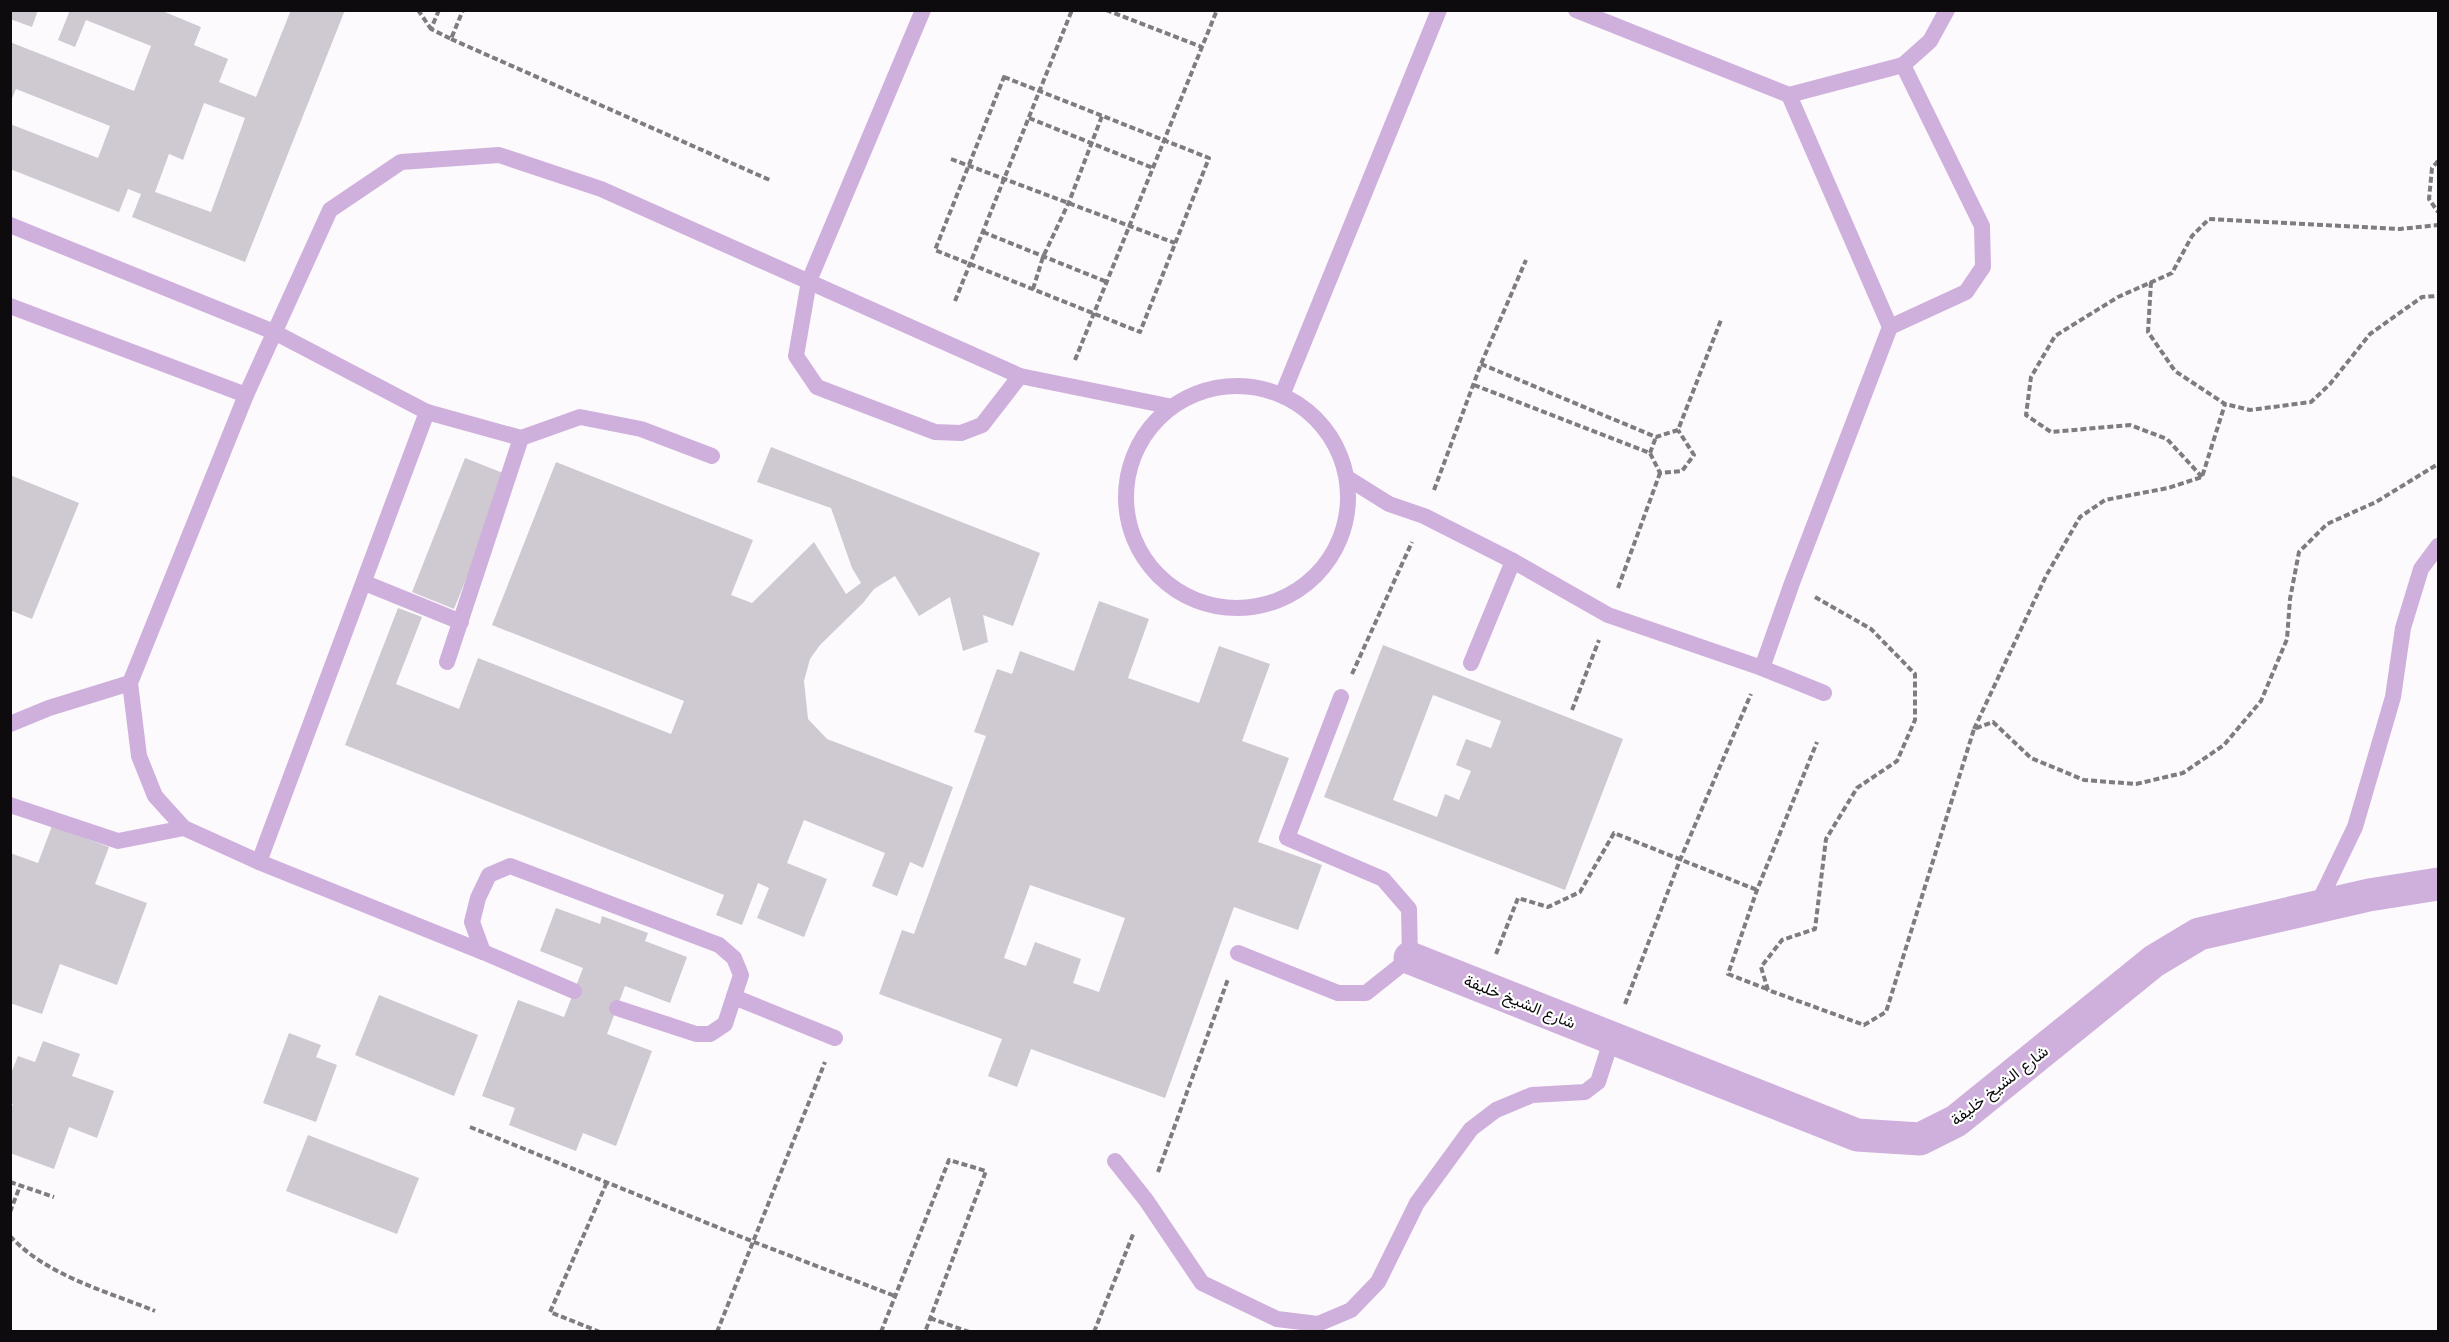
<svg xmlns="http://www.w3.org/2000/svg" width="2449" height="1342" viewBox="0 0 2449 1342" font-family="Helvetica,Vazirmatn,sans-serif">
  <rect width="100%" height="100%" fill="#fdfafe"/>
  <g fill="#cfc9d2" fill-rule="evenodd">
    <path d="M 10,10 L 38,10 L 32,27 L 10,19 Z"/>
    <path d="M 70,10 L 160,10 L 201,27 L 194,45 L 228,59 L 219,82 L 256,97 L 291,10 L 345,10 L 245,262 L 132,217 L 141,194 L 128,189 L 119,212 L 10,169 L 10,124 L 98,158 L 110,126 L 16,89 L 10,103 L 10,42 L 134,91 L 151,46 L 86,20 L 75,47 L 58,40 ZM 204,103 L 245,118 L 211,212 L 155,192 L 169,154 L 183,160 Z"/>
    <path d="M 771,447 L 1040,553 L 1013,626 L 983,615 L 988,642 L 963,651 L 950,597 L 919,616 L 895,576 L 874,589 L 863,603 L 820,645 L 810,659 L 804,681 L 808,719 L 827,739 L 953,787 L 923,868 L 910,862 L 897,896 L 872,886 L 885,853 L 804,820 L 787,863 L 827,879 L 804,937 L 757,918 L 769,888 L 758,883 L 742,925 L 716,915 L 724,895 L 345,745 L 398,608 L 422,617 L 396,684 L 459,709 L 478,658 L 671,734 L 684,701 L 492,625 L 556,462 L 753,540 L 731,595 L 752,603 L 814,542 L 846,594 L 861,583 L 852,568 L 831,508 L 757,482 Z"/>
    <path d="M 465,458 L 508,475 L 454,609 L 412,592 Z"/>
    <path d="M 10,475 L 79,503 L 32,619 L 10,610 Z"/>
    <path d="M 1099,601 L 1149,619 L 1128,678 L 1199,703 L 1219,646 L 1270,664 L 1242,741 L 1289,758 L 1258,842 L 1322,865 L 1298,930 L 1234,907 L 1165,1098 L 1031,1049 L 1017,1087 L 988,1076 L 1002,1039 L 879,994 L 902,930 L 914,934 L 986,736 L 974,732 L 997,669 L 1012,674 L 1020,651 L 1074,671 ZM 1030,885 L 1125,918 L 1099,992 L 1073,983 L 1081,959 L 1035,942 L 1026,966 L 1004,958 Z"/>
    <path d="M 1383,645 L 1623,739 L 1565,890 L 1324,797 ZM 1433,695 L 1501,721 L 1491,748 L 1466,739 L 1456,765 L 1471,771 L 1459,800 L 1445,794 L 1437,817 L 1393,800 Z"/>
    <path d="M 52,826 L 109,847 L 95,884 L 147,903 L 117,985 L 60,964 L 42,1014 L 10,1003 L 10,853 L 38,863 Z"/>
    <path d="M 556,908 L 600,924 L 602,916 L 648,933 L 645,941 L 687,957 L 670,1003 L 625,986 L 607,1034 L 652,1051 L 616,1146 L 583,1133 L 576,1151 L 509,1125 L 515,1108 L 482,1096 L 518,1000 L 564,1017 L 583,968 L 540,951 Z"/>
    <path d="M 379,995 L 478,1035 L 454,1096 L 355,1055 Z"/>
    <path d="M 289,1033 L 321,1045 L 316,1057 L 337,1065 L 316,1122 L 263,1103 Z"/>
    <path d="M 43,1041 L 80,1054 L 72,1076 L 114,1091 L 97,1138 L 69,1127 L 54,1169 L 10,1153 L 10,1112 L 13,1104 L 10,1103 L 10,1076 L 18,1056 L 35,1062 Z"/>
    <path d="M 308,1135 L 419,1178 L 397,1234 L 286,1191 Z"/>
  </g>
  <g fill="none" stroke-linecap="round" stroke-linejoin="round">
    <g stroke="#7e7c7f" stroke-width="4" stroke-dasharray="6 3" stroke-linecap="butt">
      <path d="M 418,10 L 431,29"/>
      <path d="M 439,10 L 431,29 L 451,39 L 463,10"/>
      <path d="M 1106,10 L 1202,47"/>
      <path d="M 451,39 L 772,181"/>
      <path d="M 1004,77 L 1209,158 L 1140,332 L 935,250 Z"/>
      <path d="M 1029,118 L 1153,168"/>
      <path d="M 951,159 L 1175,243"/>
      <path d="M 2438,161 L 2432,168 L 2429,199 L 2438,212"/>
      <path d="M 983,232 L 1107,282"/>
      <path d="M 2151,282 L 2148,332 L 2175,371 L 2225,404 L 2250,410 L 2311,402 L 2330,384 L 2370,334 L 2422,297 L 2438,296"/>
      <path d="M 1033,289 L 1043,257 L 1069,202 L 1102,116"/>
      <path d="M 955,301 L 1072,10"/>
      <path d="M 1075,360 L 1217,10"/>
      <path d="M 1481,364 L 1656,437 L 1678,430 L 1721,320"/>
      <path d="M 1474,385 L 1650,453 L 1660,473 L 1682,471 L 1694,455 L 1678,430"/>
      <path d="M 1650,453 L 1656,437"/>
      <path d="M 2202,477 L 2167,439 L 2130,425 L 2051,432 L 2026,415 L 2031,377 L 2055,336 L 2118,297 L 2172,273 L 2192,236 L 2209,219 L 2400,229 L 2438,225"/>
      <path d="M 1434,490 L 1481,364 L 1526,260"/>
      <path d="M 1618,588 L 1660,473"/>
      <path d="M 1815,597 L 1871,629 L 1915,674 L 1915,720 L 1897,761 L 1857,788 L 1826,839 L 1815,929 L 1782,940 L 1761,967 L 1768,990 L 1864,1025 L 1886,1012 L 1974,729 L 1993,722 L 2031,758 L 2084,780 L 2136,784 L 2183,773 L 2224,745 L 2261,701 L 2287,639 L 2290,599 L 2299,552 L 2327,524 L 2376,502 L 2438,464"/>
      <path d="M 1352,674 L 1412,542"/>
      <path d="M 1572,710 L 1599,640"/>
      <path d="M 1974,729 L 2046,576 L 2080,517 L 2105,500 L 2168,488 L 2202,477 L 2225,404"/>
      <path d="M 1496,954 L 1518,898 L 1548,907 L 1580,892 L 1614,833 L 1757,890"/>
      <path d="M 1767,989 L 1728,974 L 1757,890 L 1817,742"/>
      <path d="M 1625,1004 L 1680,860 L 1751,694"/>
      <path d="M 470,1127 L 754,1242 L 895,1296"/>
      <path d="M 1158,1172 L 1228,979"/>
      <path d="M 10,1182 L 54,1197"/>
      <path d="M 10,1212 L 20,1186"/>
      <path d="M 10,1236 C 47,1276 106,1291 155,1311"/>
      <path d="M 930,1318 L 969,1332"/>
      <path d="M 600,1332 L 550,1312 L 607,1182"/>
      <path d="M 717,1332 L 825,1062"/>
      <path d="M 881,1332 L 949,1160 L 986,1171 L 925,1332"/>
      <path d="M 1094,1332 L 1134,1232"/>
    </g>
    <g stroke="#cfb0dc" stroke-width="16">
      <path d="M 923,10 L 809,281 L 796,356 L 817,387 L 935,432 L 961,433 L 982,425 L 1020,376"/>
      <path d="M 1576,10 L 1789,95 L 1903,65 L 1930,41 L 1947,10"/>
      <path d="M 10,225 L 274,332 L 427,412 L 521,438"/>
      <path d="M 10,306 L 246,395"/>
      <path d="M 1890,327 L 1966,292 L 1983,267 L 1982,226 L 1903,65"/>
      <circle cx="1237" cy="497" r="111"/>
      <path d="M 1283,393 L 1439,10"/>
      <path d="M 1349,479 L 1389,504 L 1424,516 L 1513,561 L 1471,663"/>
      <path d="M 1513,561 L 1608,615 L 1762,668 L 1824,693"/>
      <path d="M 365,583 L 461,622"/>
      <path d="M 447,662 L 521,438 L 580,417 L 641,429 L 712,456"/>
      <path d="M 1762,668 L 1792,583 L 1890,327 L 1789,95"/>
      <path d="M 10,724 L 49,708 L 130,683"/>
      <path d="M 10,805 L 118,841 L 184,828"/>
      <path d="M 259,862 L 427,412"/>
      <path d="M 2316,908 L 2355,827 L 2393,697 L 2403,628 L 2421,569 L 2438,546"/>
      <path d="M 483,952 L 259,862 L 184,828 L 155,796 L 139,756 L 130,683 L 246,395 L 330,210 L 401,162 L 499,155 L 601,189 L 1020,376 L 1168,406"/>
      <path d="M 1238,953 L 1338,993 L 1366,993 L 1410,958 L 1409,909 L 1383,879 L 1287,838 L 1341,697"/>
      <path d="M 574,991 L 483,952 L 472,922 L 478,898 L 489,875 L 510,866 L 719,945 L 734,958 L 741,975 L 725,1024 L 710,1034 L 696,1034 L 617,1008"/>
      <path d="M 734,997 L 835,1038"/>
      <path d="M 1115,1161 L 1146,1200 L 1202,1283 L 1277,1319 L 1318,1324 L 1351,1310 L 1378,1282 L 1417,1203 L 1471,1129 L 1496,1110 L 1532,1095 L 1585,1092 L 1598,1082 L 1612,1038"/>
    </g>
    <path stroke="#cfb0dc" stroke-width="33" d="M 1410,958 L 1857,1135 L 1920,1139 L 1956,1121 L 2154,961 L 2199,934 L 2369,895 L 2438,884"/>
  </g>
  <g text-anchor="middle" stroke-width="4.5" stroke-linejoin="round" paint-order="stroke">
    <g font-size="16" fill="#0d0b0e" stroke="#fff">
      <text transform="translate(1520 1001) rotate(22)" y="6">شارع الشيخ خليفة</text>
      <text transform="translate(1999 1085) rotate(-38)" y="6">شارع الشيخ خليفة</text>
    </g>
  </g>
  <rect width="2449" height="1342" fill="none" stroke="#0d0b0e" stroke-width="24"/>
</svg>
